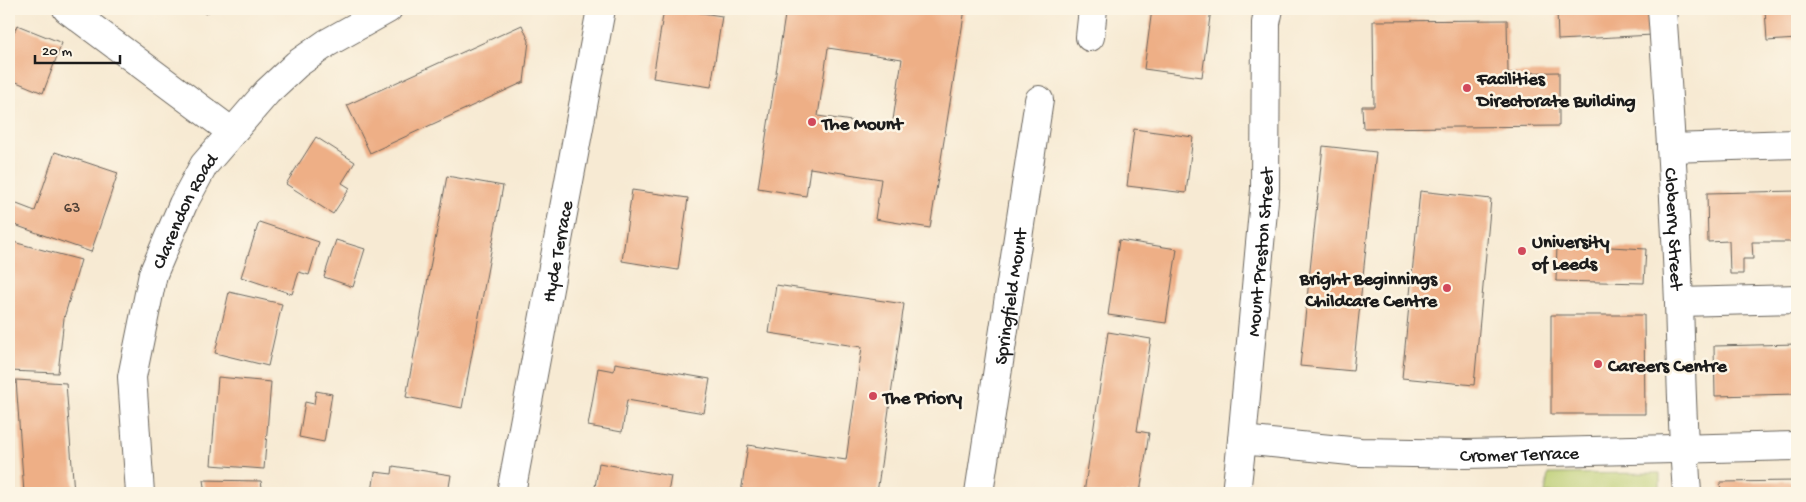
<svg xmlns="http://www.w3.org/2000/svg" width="1806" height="502" viewBox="0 0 1806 502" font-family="'Gochi Hand',sans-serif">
  <rect width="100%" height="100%" fill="#fcf5e5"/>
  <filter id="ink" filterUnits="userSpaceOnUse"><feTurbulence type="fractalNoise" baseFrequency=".02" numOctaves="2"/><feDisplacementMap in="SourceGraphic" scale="10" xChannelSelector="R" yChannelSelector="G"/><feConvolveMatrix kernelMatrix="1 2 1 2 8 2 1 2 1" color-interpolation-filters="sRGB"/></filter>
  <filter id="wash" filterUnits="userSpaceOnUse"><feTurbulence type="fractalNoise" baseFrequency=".0096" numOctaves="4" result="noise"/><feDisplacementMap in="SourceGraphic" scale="20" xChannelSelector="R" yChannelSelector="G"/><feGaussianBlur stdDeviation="1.12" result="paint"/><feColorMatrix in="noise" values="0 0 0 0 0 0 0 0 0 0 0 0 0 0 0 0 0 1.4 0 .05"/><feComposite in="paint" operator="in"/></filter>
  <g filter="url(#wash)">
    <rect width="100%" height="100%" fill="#f7ead3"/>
    <path fill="#b9cc70" stroke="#6a7446" d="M 1660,473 L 1660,493 L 1545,493 L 1548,474 Z"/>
    <g id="blocks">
      <g fill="#eeaf86" fill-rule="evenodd">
        <path d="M 201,9 L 214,9 L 205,14 Z"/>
        <path d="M 664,9 L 675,9 L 722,16 L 711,87 L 653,78 Z"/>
        <path d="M 786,9 L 965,9 L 930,228 L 875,219 L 881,179 L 810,168 L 806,196 L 758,188 ZM 828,48 L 902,59 L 892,127 L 818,116 Z"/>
        <path d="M 1152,9 L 1211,9 L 1202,77 L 1144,69 Z"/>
        <path d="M 1557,9 L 1651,9 L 1653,35 L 1558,40 Z"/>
        <path d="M 1765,9 L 1797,9 L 1797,39 L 1767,41 Z"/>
        <path d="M 1507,20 L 1508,73 L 1559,72 L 1559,126 L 1363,128 L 1362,106 L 1374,106 L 1373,21 Z"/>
        <path d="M 17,25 L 62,43 L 43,93 L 9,79 L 9,45 Z"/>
        <path d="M 522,25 L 529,41 L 524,82 L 370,153 L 347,105 Z"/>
        <path d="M 1134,129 L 1193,137 L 1186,193 L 1127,186 Z"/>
        <path d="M 316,137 L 355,162 L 342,183 L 350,188 L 333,214 L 286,184 Z"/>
        <path d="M 1323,146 L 1376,152 L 1353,371 L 1300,366 Z"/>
        <path d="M 55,152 L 118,173 L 91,252 L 9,223 L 9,201 L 35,211 Z"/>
        <path d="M 447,176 L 503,186 L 462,408 L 406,397 Z"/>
        <path d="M 632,190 L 688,198 L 678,270 L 622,261 Z"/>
        <path d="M 1420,191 L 1491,199 L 1474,385 L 1402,378 Z"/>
        <path d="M 1797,191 L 1797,242 L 1752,242 L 1753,259 L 1743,259 L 1743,274 L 1730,274 L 1729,241 L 1708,242 L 1707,193 Z"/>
        <path d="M 259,222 L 319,242 L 309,275 L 299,272 L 292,294 L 241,277 Z"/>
        <path d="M 336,240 L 365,249 L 353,287 L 324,277 Z"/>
        <path d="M 1119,240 L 1177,249 L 1166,323 L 1108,315 Z"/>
        <path d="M 13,242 L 81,260 L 64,318 L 58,373 L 9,371 L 9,256 Z"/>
        <path d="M 1557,244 L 1646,249 L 1644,283 L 1556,281 Z"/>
        <path d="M 776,285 L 904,304 L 877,493 L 741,493 L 748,445 L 846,460 L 862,347 L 769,333 Z"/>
        <path d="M 229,292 L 282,304 L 268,366 L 215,353 Z"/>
        <path d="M 1551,315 L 1644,315 L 1645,414 L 1551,414 Z"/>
        <path d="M 1108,332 L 1151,339 L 1137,431 L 1149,433 L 1140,493 L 1084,493 Z"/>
        <path d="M 1797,344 L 1797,394 L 1715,396 L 1714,346 Z"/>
        <path d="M 615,363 L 710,379 L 704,413 L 627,400 L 622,432 L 588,426 L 598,368 L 614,371 Z"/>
        <path d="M 218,377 L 271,382 L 264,469 L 211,465 Z"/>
        <path d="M 16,380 L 66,383 L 74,493 L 24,493 Z"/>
        <path d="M 316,391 L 332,394 L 324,442 L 299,437 L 305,402 L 314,404 Z"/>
        <path d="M 599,463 L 671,476 L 668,493 L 594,493 Z"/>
        <path d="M 393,466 L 451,475 L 448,493 L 372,492 L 375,472 L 392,474 Z"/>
        <path d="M 203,480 L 261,481 L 263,493 L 205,493 Z"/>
        <path d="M 1797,481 L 1797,493 L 1721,493 L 1720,482 Z"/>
      </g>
    </g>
  </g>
  <g filter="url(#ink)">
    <use href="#blocks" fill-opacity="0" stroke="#69645c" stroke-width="1"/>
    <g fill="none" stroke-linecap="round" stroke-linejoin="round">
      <g stroke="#69645c" stroke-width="30">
        <g id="minor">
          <path d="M 67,9 L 232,132"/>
          <path id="s1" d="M 1662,9 C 1669,107 1675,205 1679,303 C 1681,366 1682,429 1687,492"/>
          <path d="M 1090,37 L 1093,9"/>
          <path d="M 1671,148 L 1797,144"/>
          <path d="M 1679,302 L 1797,299"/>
          <path id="s2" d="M 1242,440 L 1360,452 L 1466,454 L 1797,446"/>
          <path id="s3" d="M 511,493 L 601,9"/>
          <path id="s4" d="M 979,493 L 1039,100"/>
          <path id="s5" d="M 1236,493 L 1242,440 L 1265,189 L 1266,23 L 1269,9"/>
        </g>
      </g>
      <g stroke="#69645c" stroke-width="30">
        <g id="tertiary">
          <path id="s6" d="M 140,493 L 132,377 L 153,274 L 183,204 L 204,165 L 267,92 L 297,64 L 327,43 L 388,9"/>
        </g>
      </g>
      <use href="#minor" stroke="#fff" stroke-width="28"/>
      <use href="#tertiary" stroke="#fff" stroke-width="28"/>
    </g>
  </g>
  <g fill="#d1495b" stroke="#fcf5e5" stroke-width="2">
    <circle cx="1467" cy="88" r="5"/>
    <circle cx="812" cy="122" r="5"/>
    <circle cx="1522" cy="251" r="5"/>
    <circle cx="1447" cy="288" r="5"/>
    <circle cx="1598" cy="364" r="5"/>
    <circle cx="873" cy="396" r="5"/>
  </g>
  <g text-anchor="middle" stroke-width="5" stroke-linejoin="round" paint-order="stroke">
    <g font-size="16" fill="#504136">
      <text x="72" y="212">63</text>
    </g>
    <g font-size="19" font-weight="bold" fill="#1c1c1c" stroke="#fcf5e5" text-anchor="start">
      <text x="1477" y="84">Facilities<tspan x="1477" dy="22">Directorate Building</tspan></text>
      <text x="822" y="129">The Mount</text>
      <text x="1532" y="247">University<tspan x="1532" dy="22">of Leeds</tspan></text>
      <text x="1437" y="284" text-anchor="end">Bright Beginnings<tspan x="1437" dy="22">Childcare Centre</tspan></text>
      <text x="1608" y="371">Careers Centre</text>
      <text x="883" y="403">The Priory</text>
    </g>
    <g font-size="19" fill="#1c1c1c" stroke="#fcf5e5">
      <text dy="7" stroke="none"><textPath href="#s6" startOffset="292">Clarendon Road</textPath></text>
      <text dy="7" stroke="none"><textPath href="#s1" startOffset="220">Cloberry Street</textPath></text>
      <text dy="7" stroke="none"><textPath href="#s3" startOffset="246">Hyde Terrace</textPath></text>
      <text dy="7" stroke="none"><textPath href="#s5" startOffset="242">Mount Preston Street</textPath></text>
      <text dy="7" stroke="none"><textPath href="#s4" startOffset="199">Springfield Mount</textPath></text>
      <text dy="7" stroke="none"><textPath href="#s2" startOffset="278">Cromer Terrace</textPath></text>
    </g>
  </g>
  <rect width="1806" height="502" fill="none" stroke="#fcf5e5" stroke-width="30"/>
  <path d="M35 55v8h85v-8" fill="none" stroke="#1c1c1c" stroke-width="2.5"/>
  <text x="42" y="55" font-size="15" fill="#1c1c1c" stroke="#fcf5e5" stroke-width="4" paint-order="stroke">20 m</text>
</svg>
